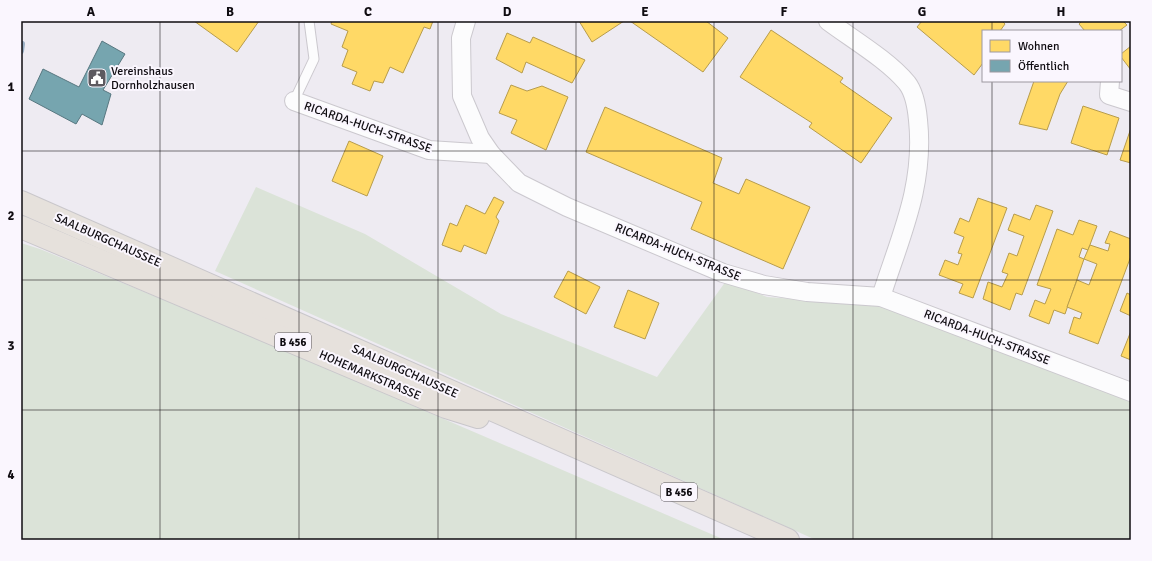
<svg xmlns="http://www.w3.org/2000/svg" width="1152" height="561" viewBox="0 0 1152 561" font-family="Signika,sans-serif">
  <rect width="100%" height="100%" fill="#eeebf2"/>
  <g fill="#dbe3d8">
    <path d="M 256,187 L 365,234 L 501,314 L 657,377 L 726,281 L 767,297 L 879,305 L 1131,401 L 1131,540 L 816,540 L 215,271 Z"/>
    <path d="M 21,243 L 40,249 L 244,333 L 725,540 L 21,540 Z"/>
  </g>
  <g fill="#ffd966" stroke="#b79c4c">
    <path d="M 194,21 L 259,21 L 237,52 Z"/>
    <path d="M 332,21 L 433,21 L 430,29 L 424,27 L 403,73 L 390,67 L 383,83 L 374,81 L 370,91 L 352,84 L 357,72 L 342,66 L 348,50 L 342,47 L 348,31 L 331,24 Z"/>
    <path d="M 579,21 L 624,21 L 592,42 Z"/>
    <path d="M 630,21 L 706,21 L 728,38 L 703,72 Z"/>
    <path d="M 922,21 L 1002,21 L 1005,24 L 1000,31 L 983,31 L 983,63 L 974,75 L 917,27 Z"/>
    <path d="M 1082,21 L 1123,21 L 1127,25 L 1119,31 L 1085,31 L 1079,24 Z"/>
    <path d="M 771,30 L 843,78 L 840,82 L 892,118 L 861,163 L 809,127 L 812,123 L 740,77 Z"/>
    <path d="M 507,33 L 530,43 L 533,37 L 585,60 L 572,83 L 526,62 L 522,73 L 496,59 Z"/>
    <path d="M 1131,46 L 1131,70 L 1121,57 L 1121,54 Z"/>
    <path d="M 1034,81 L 1068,81 L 1060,94 L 1047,130 L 1019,124 Z"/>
    <path d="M 511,85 L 527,91 L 542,86 L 568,97 L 546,150 L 511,133 L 517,120 L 499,113 Z"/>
    <path d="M 1083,106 L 1119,118 L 1107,155 L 1071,143 Z"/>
    <path d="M 605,107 L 722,158 L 713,183 L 739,194 L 746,179 L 810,207 L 783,269 L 691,229 L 702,202 L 586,152 Z"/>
    <path d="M 1131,128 L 1131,163 L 1120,160 Z"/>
    <path d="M 349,141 L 383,156 L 367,196 L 332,181 Z"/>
    <path d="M 494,197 L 504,202 L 496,217 L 499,221 L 486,254 L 464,245 L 461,252 L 442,245 L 450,223 L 457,226 L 466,205 L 485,214 Z"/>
    <path d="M 978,198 L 1007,208 L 973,298 L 959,293 L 963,284 L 939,275 L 945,260 L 958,265 L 962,254 L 958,253 L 964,237 L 954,233 L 960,218 L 969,222 Z"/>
    <path d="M 1036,205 L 1053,211 L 1022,295 L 1016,293 L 1010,310 L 983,299 L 988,282 L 1002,287 L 1008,274 L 1002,272 L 1009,253 L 1017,256 L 1024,236 L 1008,230 L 1014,214 L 1030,220 Z"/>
    <path d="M 1079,220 L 1097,226 L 1088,250 L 1082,248 L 1079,257 L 1084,259 L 1065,314 L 1054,310 L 1049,324 L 1029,316 L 1035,300 L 1045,304 L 1051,289 L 1037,285 L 1057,229 L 1073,235 Z"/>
    <path d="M 1110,231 L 1131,239 L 1131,256 L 1098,344 L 1069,333 L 1074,317 L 1080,319 L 1082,313 L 1067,307 L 1077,280 L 1089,285 L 1097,264 L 1084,259 L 1090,245 L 1108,251 L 1110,244 L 1105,243 Z"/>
    <path d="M 568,271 L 600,287 L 586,314 L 554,297 Z"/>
    <path d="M 628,290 L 659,303 L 645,339 L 614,327 Z"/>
    <path d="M 1127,293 L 1131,295 L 1131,316 L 1120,311 Z"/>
    <path d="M 1131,331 L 1131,360 L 1121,356 Z"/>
  </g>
  <path fill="#76a5af" stroke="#577780" d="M 102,41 L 125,54 L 103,90 L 111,94 L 102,125 L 82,114 L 76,124 L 29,99 L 43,69 L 79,87 Z"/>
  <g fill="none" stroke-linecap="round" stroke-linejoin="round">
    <path stroke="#9bb0c5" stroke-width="6" d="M 21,51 L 22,44"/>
    <g stroke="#cbc8ce" stroke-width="11">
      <path id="service" d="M 294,101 L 314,59 L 309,21"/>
    </g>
    <g stroke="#cbc8ce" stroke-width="20">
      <g id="minor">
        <path d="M 466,21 L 461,38 L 462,96 L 480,138 L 491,154 L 519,183 L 567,207 L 723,273 L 764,285 L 807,292 L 881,297 L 1131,392"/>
        <path d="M 828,21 C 852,39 888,60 907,83 C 914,92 917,109 918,120 C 925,186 900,237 881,297"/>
        <path d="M 1110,81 L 1109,95 L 1131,102"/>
        <path d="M 294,101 L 429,150 L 491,154"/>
      </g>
    </g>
    <g stroke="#c9c7cb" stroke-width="24">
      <g id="primary">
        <path d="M 21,202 L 788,540"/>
        <path d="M 21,227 L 446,407 L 478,417"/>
      </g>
    </g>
    <use href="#service" stroke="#fcfcfd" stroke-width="9"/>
    <use href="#minor" stroke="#fcfcfd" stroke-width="18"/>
    <use href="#primary" stroke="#e6e1dc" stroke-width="22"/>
  </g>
  <path fill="none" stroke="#0f0c11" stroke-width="1" stroke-opacity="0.55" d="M 160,21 L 160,540M 299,21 L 299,540M 438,21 L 438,540M 576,21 L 576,540M 714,21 L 714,540M 853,21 L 853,540M 992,21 L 992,31M 992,81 L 992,540M 21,151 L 1131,151M 21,280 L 1131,280M 21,410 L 1131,410"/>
  <defs>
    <g id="civic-square" transform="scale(1)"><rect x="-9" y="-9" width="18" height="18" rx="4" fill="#5d5a60" stroke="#faf6fe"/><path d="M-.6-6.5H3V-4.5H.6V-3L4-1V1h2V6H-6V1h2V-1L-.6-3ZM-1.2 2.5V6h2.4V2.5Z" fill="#fff"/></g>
  </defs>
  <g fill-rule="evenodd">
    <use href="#civic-square" x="97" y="78"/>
  </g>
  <g text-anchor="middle" stroke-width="4" stroke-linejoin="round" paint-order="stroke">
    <g fill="#faf6fe" stroke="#565258" stroke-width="1">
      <rect x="275" y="333" width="36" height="18" rx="3"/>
      <rect x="661" y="483" width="36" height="18" rx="3"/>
    </g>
    <g font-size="11" font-weight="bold" fill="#0f0c11">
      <text x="293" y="346">B 456</text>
      <text x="679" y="496">B 456</text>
    </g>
    <g font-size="12" fill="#0f0c11" stroke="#faf6fe" text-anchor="start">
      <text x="111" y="75">Vereinshaus<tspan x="111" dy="14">Dornholzhausen</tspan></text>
    </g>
    <g font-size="12" fill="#0f0c11" stroke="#faf6fe">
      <text transform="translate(368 127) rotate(19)" y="4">RICARDA-HUCH-STRASSE</text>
      <text transform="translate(108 240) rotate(24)" y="4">SAALBURGCHAUSSEE</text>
      <text transform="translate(678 252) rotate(22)" y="4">RICARDA-HUCH-STRASSE</text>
      <text transform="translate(987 337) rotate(21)" y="4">RICARDA-HUCH-STRASSE</text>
      <text transform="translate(405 371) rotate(24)" y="4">SAALBURGCHAUSSEE</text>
      <text transform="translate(370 375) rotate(23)" y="4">HOHEMARKSTRASSE</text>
    </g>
  </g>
  <rect width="1152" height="561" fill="none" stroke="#faf6fe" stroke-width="44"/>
  <rect x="982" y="30" width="140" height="52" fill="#faf6fe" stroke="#9c989f"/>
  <rect x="990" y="40" width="20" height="12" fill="#ffd966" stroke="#9c989f"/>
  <text x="1018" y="50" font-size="12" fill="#0f0c11">Wohnen</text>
  <rect x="990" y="60" width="20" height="12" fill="#76a5af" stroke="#9c989f"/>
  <text x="1018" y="70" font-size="12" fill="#0f0c11">Öffentlich</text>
  <rect x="22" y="22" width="1108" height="517" fill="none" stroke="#0f0c11" stroke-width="1.5"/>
  <g font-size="13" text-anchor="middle" font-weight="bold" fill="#0f0c11">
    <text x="91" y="16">A</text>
    <text x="230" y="16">B</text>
    <text x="368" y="16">C</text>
    <text x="507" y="16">D</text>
    <text x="645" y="16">E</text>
    <text x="784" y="16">F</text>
    <text x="922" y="16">G</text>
    <text x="1061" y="16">H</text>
    <text x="11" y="91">1</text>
    <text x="11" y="220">2</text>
    <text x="11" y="350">3</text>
    <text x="11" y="479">4</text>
  </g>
</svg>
